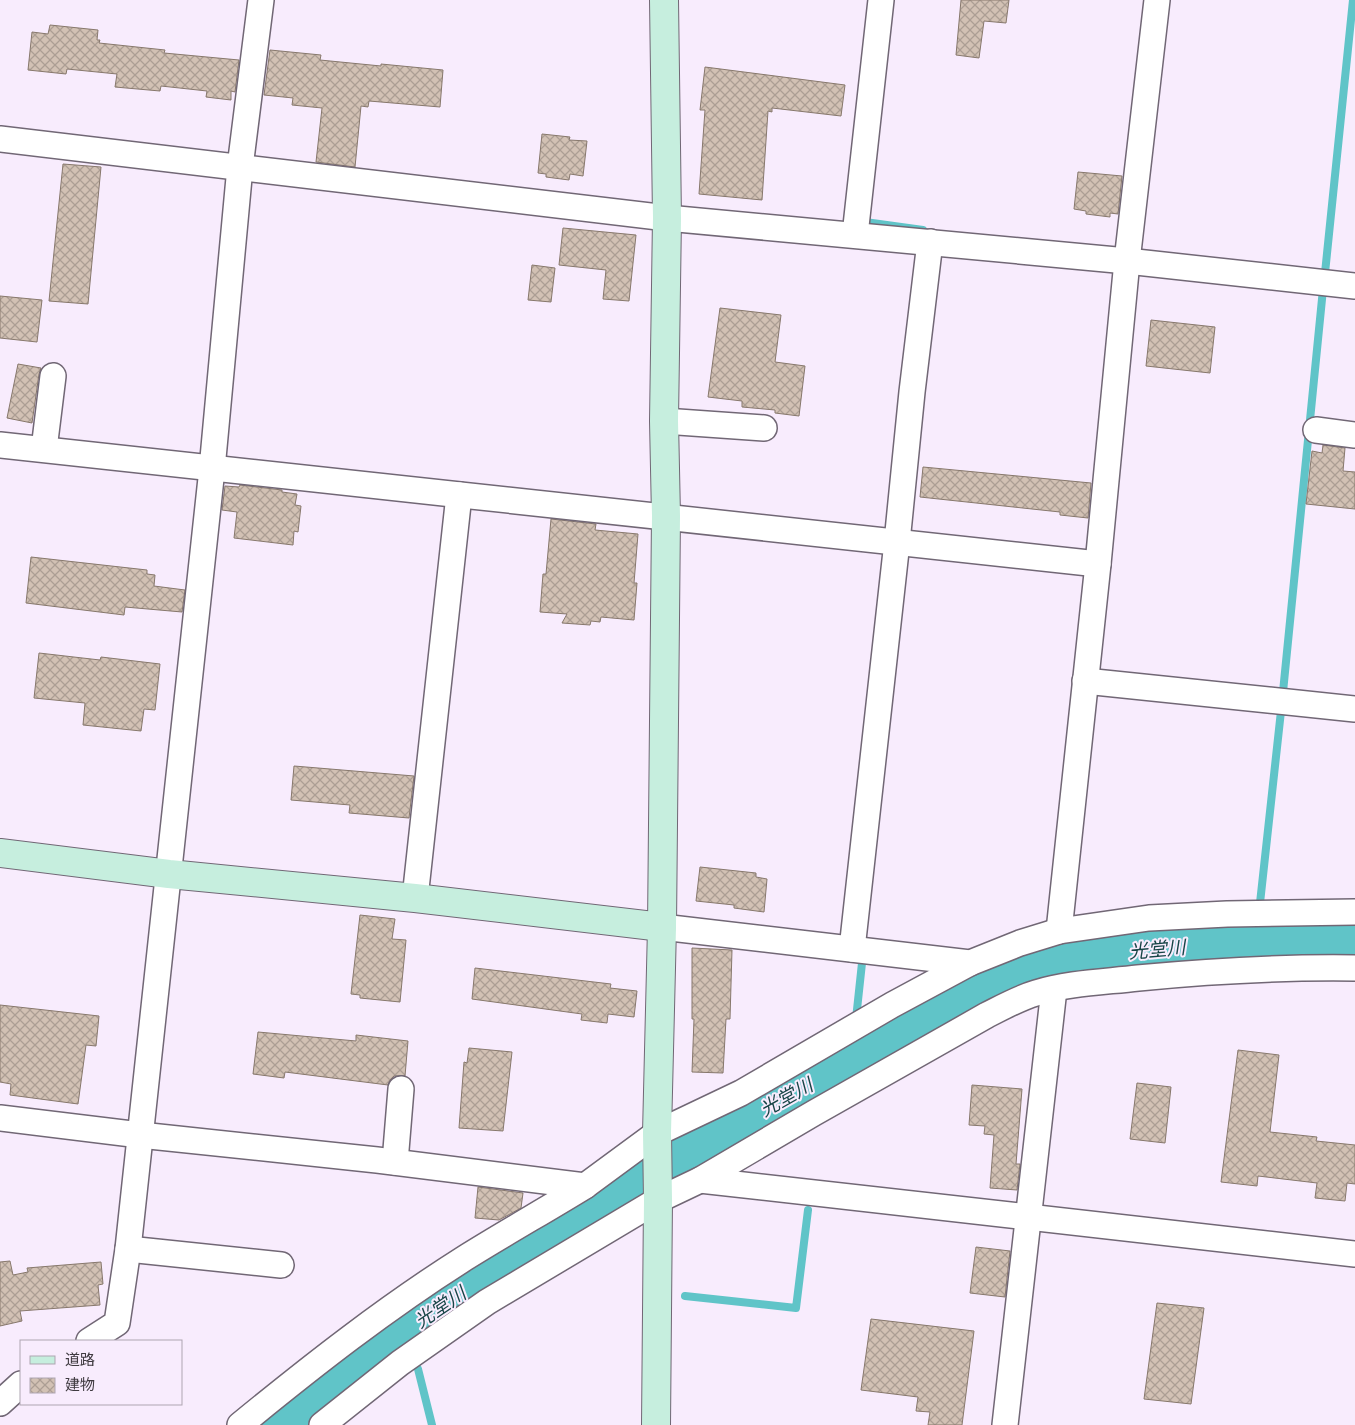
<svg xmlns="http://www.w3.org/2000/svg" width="1355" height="1425" viewBox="0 0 1355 1425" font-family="'Sofia Sans Condensed','Noto Sans JP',sans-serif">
  <defs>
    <pattern id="building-cross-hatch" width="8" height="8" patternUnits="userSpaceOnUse" patternTransform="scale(1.25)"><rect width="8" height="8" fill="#d2c1b4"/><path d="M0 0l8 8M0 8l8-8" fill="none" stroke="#ac9e94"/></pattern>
  </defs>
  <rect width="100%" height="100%" fill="#f8ecfd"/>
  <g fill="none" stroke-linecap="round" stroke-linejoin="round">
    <g stroke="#60c4c8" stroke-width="8">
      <path d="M 865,222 L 923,230"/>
      <path d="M 1325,273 L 1353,0"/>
      <path d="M 1283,692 L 1323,289"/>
      <path d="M 1260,903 L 1281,711 L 1289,712"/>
      <path d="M 856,1019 L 862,963"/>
      <path d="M 852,1059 L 854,1036"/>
      <path d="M 685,1296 L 796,1308 L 808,1210"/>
      <path d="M 418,1369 L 432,1425"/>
    </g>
    <path stroke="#60c4c8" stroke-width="49" d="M 281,1425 L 393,1339 L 585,1208 L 915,1025 L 1026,969 L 1082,957 L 1167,947 L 1312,940 L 1355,942"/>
  </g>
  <g fill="url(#building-cross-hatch)" stroke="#87786c">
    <path d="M 961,0 L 1009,0 L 1006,23 L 984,21 L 979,58 L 956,55 Z"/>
    <path d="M 50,25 L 98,30 L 97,40 L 100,40 L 99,43 L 165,50 L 164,53 L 239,60 L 235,92 L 231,91 L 231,100 L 206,97 L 207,91 L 161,86 L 160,91 L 115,87 L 117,74 L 67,69 L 66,74 L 28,70 L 32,32 L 48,34 Z"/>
    <path d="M 270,50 L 321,55 L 320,60 L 381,66 L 381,64 L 443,70 L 440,107 L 369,101 L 368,107 L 361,106 L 355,167 L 316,162 L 322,108 L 292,105 L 293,98 L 264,95 Z"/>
    <path d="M 705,67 L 845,85 L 841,116 L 772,108 L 772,112 L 768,111 L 762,200 L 699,194 L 705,110 L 700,110 Z"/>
    <path d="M 542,134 L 570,137 L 569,140 L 587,141 L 583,176 L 570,174 L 569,180 L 546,177 L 546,174 L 538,173 Z"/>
    <path d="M 63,164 L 101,167 L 88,304 L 49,301 Z"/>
    <path d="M 1078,172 L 1122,176 L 1118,214 L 1110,213 L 1110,217 L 1086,214 L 1086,211 L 1074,209 Z"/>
    <path d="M 563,228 L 636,235 L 629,301 L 603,299 L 606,270 L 559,265 Z"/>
    <path d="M 532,265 L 555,268 L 551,302 L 528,300 Z"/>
    <path d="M 0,296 L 42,300 L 37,342 L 0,338 Z"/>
    <path d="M 720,308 L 781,315 L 775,362 L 805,366 L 799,416 L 775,413 L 775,410 L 742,407 L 742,401 L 708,397 Z"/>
    <path d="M 1151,320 L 1215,327 L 1210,373 L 1146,366 Z"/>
    <path d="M 18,364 L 41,368 L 39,374 L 32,423 L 7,418 Z"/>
    <path d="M 1323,445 L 1345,448 L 1343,471 L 1355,472 L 1355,509 L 1306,504 L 1312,451 L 1322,453 Z"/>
    <path d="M 923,467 L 1091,483 L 1088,518 L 1060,515 L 1060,512 L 920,497 Z"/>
    <path d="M 240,485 L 282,490 L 282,492 L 297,494 L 295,505 L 301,506 L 298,532 L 294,531 L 293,545 L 234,538 L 237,512 L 222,510 L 225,486 L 239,487 Z"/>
    <path d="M 551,519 L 596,524 L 595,530 L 638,534 L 634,583 L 637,583 L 634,620 L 601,617 L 600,622 L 591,621 L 590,625 L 562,623 L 567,614 L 540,612 L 543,574 L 546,574 Z"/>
    <path d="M 31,557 L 147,570 L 147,574 L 155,575 L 154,586 L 185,590 L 182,612 L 125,607 L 124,615 L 26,603 Z"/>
    <path d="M 39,653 L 100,660 L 101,657 L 160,664 L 155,710 L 144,709 L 141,731 L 83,725 L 85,703 L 34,698 Z"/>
    <path d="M 294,766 L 414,776 L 409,818 L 349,813 L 350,805 L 291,800 Z"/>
    <path d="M 700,867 L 756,873 L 756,877 L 767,879 L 764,912 L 734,908 L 734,905 L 696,901 Z"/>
    <path d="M 360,915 L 395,919 L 392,939 L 406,940 L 400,1002 L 360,998 L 360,995 L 351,994 Z"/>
    <path d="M 692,948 L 732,950 L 730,1019 L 726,1019 L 723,1073 L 692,1072 L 694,1019 L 692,1019 Z"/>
    <path d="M 475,968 L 611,984 L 610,988 L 637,991 L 634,1017 L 608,1014 L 607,1023 L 581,1020 L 582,1014 L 472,999 Z"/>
    <path d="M 0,1005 L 99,1016 L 96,1046 L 86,1045 L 78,1104 L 10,1095 L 11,1084 L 0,1082 Z"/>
    <path d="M 258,1032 L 356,1041 L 356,1035 L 408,1041 L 405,1076 L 394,1076 L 390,1080 L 388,1085 L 285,1072 L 284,1078 L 253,1074 Z"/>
    <path d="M 469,1048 L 512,1052 L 503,1131 L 459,1128 L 464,1062 L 467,1063 Z"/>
    <path d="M 1238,1050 L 1279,1055 L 1270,1132 L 1317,1137 L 1316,1141 L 1355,1145 L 1355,1184 L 1347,1183 L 1345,1201 L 1315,1198 L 1317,1183 L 1258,1176 L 1257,1186 L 1221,1182 Z"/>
    <path d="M 1137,1083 L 1171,1087 L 1165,1143 L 1130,1139 Z"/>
    <path d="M 972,1085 L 1022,1089 L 1016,1164 L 1020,1164 L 1017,1190 L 990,1188 L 994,1135 L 984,1134 L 985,1126 L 969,1125 Z"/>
    <path d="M 478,1187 L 523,1193 L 521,1208 L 499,1220 L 475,1218 Z"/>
    <path d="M 976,1247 L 1010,1251 L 1005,1297 L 970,1293 Z"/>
    <path d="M 10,1261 L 13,1275 L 28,1272 L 27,1268 L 101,1262 L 103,1284 L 98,1285 L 100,1305 L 20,1311 L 22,1321 L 0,1326 L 0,1262 Z"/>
    <path d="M 1157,1303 L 1204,1308 L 1191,1404 L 1144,1399 Z"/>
    <path d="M 871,1319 L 974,1331 L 962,1425 L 928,1425 L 930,1412 L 916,1411 L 918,1397 L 861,1390 Z"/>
  </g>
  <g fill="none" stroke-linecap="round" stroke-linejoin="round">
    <g stroke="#716775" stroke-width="28">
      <g id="street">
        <path d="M 0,139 L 667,218 L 1127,261 L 1355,286"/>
        <path d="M 855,235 L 881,0"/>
        <path d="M 664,421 L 764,428"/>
        <path d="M 1316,430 L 1355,435"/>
        <path d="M 0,445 L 1098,564"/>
        <path d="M 44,449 L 53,376"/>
        <path d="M 1085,681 L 1355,709"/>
        <path d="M 415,898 L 459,495"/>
        <path d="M 662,927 L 970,963 L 1020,943 L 1059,931 L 1149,918 L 1227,914 L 1355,912"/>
        <path d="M 1059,931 L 1098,564 L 1127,261 L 1157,0"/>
        <path d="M 852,949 L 897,542 L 912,392 L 930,242"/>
        <path d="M 0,1118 L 140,1135 L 377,1160 L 585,1186 L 657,1133 L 741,1093 L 892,1005 L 970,963"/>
        <path d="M 395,1162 L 401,1089"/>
        <path d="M 700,1180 L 1355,1254"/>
        <path d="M 128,1249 L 281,1265"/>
        <path d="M 89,1341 L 117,1323 L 128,1249 L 212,469 L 240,167 L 261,0"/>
        <path d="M 0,1403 L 21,1384"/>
        <path d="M 240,1425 C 312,1366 386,1308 465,1258 C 505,1233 546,1210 585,1186"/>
        <path d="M 322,1425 L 400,1363 L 487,1302 L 658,1200 L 700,1180 L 814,1113 L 987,1015 C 1003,1007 1019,998 1036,993 C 1068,983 1104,982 1138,978 C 1210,971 1283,967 1355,968"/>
        <path d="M 1005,1425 L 1054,989"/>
      </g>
    </g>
    <g stroke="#716775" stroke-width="30">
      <g id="secondary">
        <path d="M 0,853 L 169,874 L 415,898 L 662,927"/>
        <path d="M 656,1425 L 658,1200 L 657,1133 L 662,927 L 666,516 L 664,421 L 667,218 L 664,0"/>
      </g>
    </g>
    <use href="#street" stroke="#fff" stroke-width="25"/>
    <use href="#secondary" stroke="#c6eede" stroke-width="28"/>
  </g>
  <g text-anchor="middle" stroke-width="4" stroke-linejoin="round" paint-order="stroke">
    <g font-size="19" font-style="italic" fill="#174547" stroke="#f8ecfd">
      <text transform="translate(1157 949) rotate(-5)" y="7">光堂川</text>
      <text transform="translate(786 1097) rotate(-29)" y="7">光堂川</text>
      <text transform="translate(440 1307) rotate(-34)" y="7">光堂川</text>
    </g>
  </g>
  <rect x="20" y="1340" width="162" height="65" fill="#f8ecfd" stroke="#aea5b1"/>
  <rect x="30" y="1356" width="25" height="8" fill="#c6eede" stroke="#aea5b1"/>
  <text x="65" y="1365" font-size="15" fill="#3f3a40">道路</text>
  <rect x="30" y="1378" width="25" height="15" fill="url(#building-cross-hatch)" stroke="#aea5b1"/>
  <text x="65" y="1390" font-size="15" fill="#3f3a40">建物</text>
</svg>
